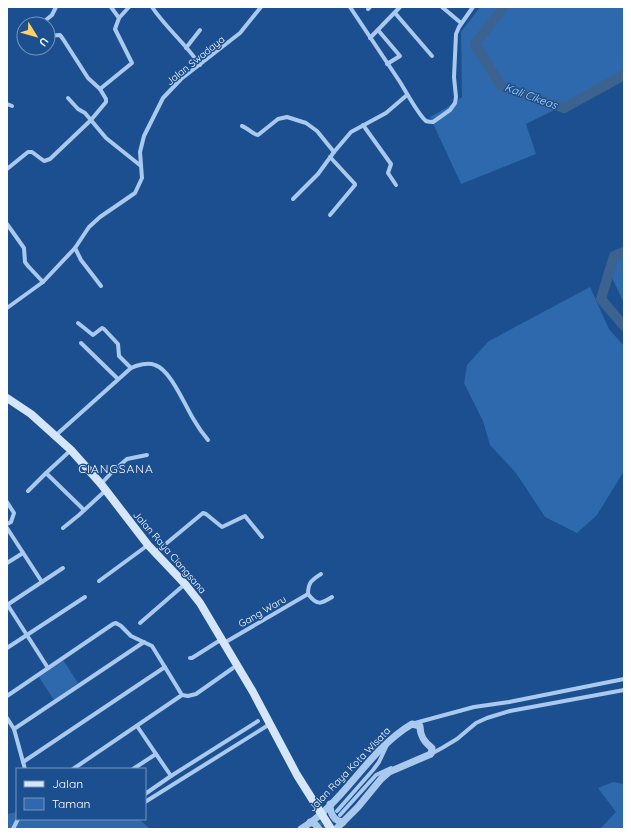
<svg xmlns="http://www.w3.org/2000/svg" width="631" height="836" viewBox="0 0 631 836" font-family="Quicksand,sans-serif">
  <rect width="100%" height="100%" fill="#1b4f8f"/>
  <g fill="#2e69ad">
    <path d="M 480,7 L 624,7 L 624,73 L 607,84 L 526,124 L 536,154 L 461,184 L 430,117 L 446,108 L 462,97 L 461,32 Z"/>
    <path d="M 624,249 L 624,303 L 611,276 L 620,251 Z"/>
    <path d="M 590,287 L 609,329 L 624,346 L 624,471 L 597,515 L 577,533 L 545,517 L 516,473 L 490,445 L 483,421 L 464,383 L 467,365 L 489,341 Z"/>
    <path d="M 63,660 L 78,683 L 54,700 L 39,677 Z"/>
    <path d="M 613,782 L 624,784 L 624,829 L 600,829 L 616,812 L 598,788 Z"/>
    <path d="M 17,812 L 17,819 L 139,819 L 150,829 L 7,829 L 7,814 Z"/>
  </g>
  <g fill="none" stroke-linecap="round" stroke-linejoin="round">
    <g stroke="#3c6290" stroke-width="10">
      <path d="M 504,7 L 475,44 L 501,86 L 564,108 L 624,75"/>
      <path d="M 624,252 L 614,256 L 601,299 L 624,326"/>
    </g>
    <g stroke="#3d69a0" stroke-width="4" stroke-dasharray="4 2" stroke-linecap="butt">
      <path d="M 314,829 L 326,819"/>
      <path d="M 323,829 L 337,818"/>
    </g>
    <g stroke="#a9c9ee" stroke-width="4">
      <path d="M 111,7 L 119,18"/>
      <path d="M 152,7 C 166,28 186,44 200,65"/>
      <path d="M 350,7 L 400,82 C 405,90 419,116 426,121 C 429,122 430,122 433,122 L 450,110 L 455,103 L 456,97 L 454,77 L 456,34 L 459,27 L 473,7"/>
      <path d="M 442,7 L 461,23"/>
      <path d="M 368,9 L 370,7"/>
      <path d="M 395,13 L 432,56"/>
      <path d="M 41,24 L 52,15 L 56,7"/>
      <path d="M 378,30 L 400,56 L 387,64"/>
      <path d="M 48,36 L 60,35 L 63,39 L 88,78 L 100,89"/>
      <path d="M 370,38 L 400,7"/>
      <path d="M 186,48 L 200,30"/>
      <path d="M 68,98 L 78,109 L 85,113 L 106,138 L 141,166"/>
      <path d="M 7,104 L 12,106"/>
      <path d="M 363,125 L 391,164 L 388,173 L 396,185"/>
      <path d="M 242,126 C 248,128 252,134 258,135 L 278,119 L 287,117 L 306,123 L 317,131 L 334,152"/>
      <path d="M 7,169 L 28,152 L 32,152 L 44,161 L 50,159 L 91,120 L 106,102 L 106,99 L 100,89 L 132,63 L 115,29 L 119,18 L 129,7"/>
      <path d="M 293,199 L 318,174 L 334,152 L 351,132 L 386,113 L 407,95"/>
      <path d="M 330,215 L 355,185 L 355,184 L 330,157"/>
      <path d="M 7,224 L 24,248 L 25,262 L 28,266 L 43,282"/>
      <path d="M 75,248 L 81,260 L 101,286"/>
      <path d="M 7,308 L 43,282 L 75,248 L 89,227 L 100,217 L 135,193 L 142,178 L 140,152 L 144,136 L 163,98 L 181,79 L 240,33 L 261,7"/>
      <path d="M 81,343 L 117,378"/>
      <path d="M 131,368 C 137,365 148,362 155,365 C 171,370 185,406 194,420 C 198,427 203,434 208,440"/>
      <path d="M 55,436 L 131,368 L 119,356 L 118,344 L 104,329 L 102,328 L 93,335 L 78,323"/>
      <path d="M 46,473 L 71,450"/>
      <path d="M 101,484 L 112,472 L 127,459 L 147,455"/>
      <path d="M 28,491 L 46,473 L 84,510"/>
      <path d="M 7,502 L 14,513 L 11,522 L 7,524"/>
      <path d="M 7,528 L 42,582"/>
      <path d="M 63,528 L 79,515 L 105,491"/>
      <path d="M 156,552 L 203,513 L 206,514 L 222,527 L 245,516 L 262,537"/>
      <path d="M 7,563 L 23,553"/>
      <path d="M 99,581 L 148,545"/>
      <path d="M 308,594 C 308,582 312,580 321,574"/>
      <path d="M 7,604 L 48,668"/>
      <path d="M 7,605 L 63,568"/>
      <path d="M 140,623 L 185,584"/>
      <path d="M 224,643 L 308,594 C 317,606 321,604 332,597"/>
      <path d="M 7,648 L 85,597"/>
      <path d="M 190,658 L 192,658 L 222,639"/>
      <path d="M 7,696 L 113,624 L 116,623 L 121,626 L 131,636 L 152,646 L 182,695"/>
      <path d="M 7,718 L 14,729 L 25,769"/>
      <path d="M 415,723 L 474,707 L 509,702 L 624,679"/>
      <path d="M 137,726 L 171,776 L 145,794"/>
      <path d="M 14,729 L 144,642"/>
      <path d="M 431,754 L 442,748 L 457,739 L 476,723 L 487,718 L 510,711 L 624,690"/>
      <path d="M 23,762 L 165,667"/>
      <path d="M 73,769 L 182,695 L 188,696 L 196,694 L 233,668"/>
      <path d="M 133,769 L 156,754"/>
      <path d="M 171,776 L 258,721"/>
      <path d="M 145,802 L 270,724"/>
      <path d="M 337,811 L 373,770 L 379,762 L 387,745"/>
      <path d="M 340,815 L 376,775 L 391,768"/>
      <path d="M 13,829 L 18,819"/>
    </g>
    <g stroke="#a9c9ee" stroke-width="7">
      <path d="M 330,804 C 330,813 334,821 343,822"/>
      <path d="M 310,822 L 315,824 L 319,829"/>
      <path d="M 301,829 C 345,802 368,750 412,724 L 420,726 C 420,736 424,742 432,748 L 431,754 L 389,772 L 381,779 L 358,807 L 336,829"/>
    </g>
    <path stroke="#d6e6fa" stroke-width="8" d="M 7,398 L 31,414 L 71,450 L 101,484 L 148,545 L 185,584 L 200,603 L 253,692 L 297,775 L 331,829"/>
  </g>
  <g text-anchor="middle" stroke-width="3" stroke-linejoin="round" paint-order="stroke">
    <g font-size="10" fill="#fff" stroke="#1b4f8f">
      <text transform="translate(195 60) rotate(-39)" y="4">Jalan Swadaya</text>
      <text transform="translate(170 552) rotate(49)" y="4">Jalan Raya Ciangsana</text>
      <text transform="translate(262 611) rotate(-30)" y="4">Gang Waru</text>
      <text transform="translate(349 769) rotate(-46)" y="4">Jalan Raya Kota Wisata</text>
    </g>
    <g font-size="11" font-style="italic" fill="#b5d3f5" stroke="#1b4f8f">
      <text transform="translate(531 96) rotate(20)" y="4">Kali Cikeas</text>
    </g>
    <g font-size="12" letter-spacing="1" fill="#fff" stroke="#1b4f8f">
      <text x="116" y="473">CIANGSANA</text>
    </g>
  </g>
  <rect width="631" height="836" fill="none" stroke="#ffffff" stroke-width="16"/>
  <rect x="16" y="768" width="130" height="52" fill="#1b4f8f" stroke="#7695bc"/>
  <rect x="24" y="781" width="20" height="6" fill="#d6e6fa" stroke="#7695bc"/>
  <text x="52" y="788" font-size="12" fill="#ffffff">Jalan</text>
  <rect x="24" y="798" width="20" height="12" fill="#2e69ad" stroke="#7695bc"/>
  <text x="52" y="808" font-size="12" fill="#ffffff">Taman</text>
  <g transform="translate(36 36) rotate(127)"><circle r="19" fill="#1b4f8f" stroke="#7695bc"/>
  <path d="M0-3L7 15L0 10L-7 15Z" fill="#ffd166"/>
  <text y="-6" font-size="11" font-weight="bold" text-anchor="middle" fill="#ffffff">U</text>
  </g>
</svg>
